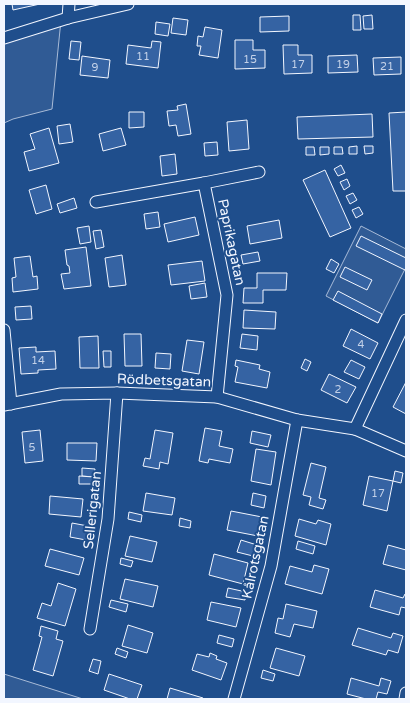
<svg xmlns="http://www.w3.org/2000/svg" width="410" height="703" viewBox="0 0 410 703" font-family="'Varela Round',sans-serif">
  <rect width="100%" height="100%" fill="#1f4e8c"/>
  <g fill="#305b95" stroke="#a8bbd7">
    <path d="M 61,20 L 52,109 L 13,119 L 4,123 L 4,38 Z"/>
    <path d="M 361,226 L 406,249 L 406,267 L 378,323 L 326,296 Z"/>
    <path d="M 4,674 L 83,699 L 4,699 Z"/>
  </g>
  <g fill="#3563a3" stroke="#f2f6ff">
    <path d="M 12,4 L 40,4 L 13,10 Z"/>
    <path d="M 353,15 L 360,15 L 361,30 L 353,30 Z"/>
    <path d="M 372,15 L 373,29 L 364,29 L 363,16 Z"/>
    <path d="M 289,16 L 289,31 L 260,32 L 260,17 Z"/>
    <path d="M 173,18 L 188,20 L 186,35 L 171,33 Z"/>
    <path d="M 156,22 L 170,24 L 168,36 L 155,34 Z"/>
    <path d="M 205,27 L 222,30 L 218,58 L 199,55 L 201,46 L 197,46 L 198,36 L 203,37 Z"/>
    <path d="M 235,40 L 253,40 L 253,50 L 265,50 L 265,68 L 235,69 Z"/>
    <path d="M 71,41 L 81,42 L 79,60 L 69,59 Z"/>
    <path d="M 152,41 L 161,42 L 158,68 L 126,64 L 128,45 L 151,48 Z"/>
    <path d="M 283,45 L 298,45 L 298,55 L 312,55 L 312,73 L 284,74 Z"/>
    <path d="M 357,55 L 358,72 L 328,73 L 328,56 Z"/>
    <path d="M 82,56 L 110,60 L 108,78 L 80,75 Z"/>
    <path d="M 401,57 L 401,74 L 374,75 L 373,58 Z"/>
    <path d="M 186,104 L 191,134 L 178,136 L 176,125 L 169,126 L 167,111 L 178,110 L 177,106 Z"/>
    <path d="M 129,112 L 144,112 L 144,127 L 129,128 Z"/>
    <path d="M 406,112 L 406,191 L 393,191 L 389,113 Z"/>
    <path d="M 372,114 L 373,137 L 298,139 L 297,117 Z"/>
    <path d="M 247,120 L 249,149 L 229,151 L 227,122 Z"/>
    <path d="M 70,124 L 73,142 L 59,144 L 57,126 Z"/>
    <path d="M 49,128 L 59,163 L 29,171 L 24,152 L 35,149 L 30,134 Z"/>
    <path d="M 121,128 L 126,145 L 103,151 L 99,134 Z"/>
    <path d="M 217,142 L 218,155 L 205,156 L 204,143 Z"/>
    <path d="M 357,146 L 357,154 L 349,154 L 349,147 Z"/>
    <path d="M 364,146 L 373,146 L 373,153 L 365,154 Z"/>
    <path d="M 306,147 L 314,147 L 315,155 L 306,155 Z"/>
    <path d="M 320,147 L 329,147 L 329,154 L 320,155 Z"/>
    <path d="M 334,147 L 342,147 L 343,154 L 334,154 Z"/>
    <path d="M 175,154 L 177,174 L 162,176 L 160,156 Z"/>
    <path d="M 341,165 L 345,173 L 338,176 L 334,169 Z"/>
    <path d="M 325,170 L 351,228 L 330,237 L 303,180 Z"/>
    <path d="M 347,179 L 350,186 L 344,190 L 340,182 Z"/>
    <path d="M 46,185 L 52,209 L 36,214 L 29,190 Z"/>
    <path d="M 353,193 L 357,200 L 350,204 L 346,196 Z"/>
    <path d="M 74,198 L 77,208 L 60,213 L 57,204 Z"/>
    <path d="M 359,207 L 363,214 L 356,218 L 352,210 Z"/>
    <path d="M 158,212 L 160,227 L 146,229 L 144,214 Z"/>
    <path d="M 195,217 L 199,235 L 168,242 L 164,224 Z"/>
    <path d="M 279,220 L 282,238 L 250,244 L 247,226 Z"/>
    <path d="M 89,226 L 91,242 L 80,244 L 77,228 Z"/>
    <path d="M 101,230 L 104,247 L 96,249 L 93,231 Z"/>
    <path d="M 361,236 L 406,258 L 406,267 L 405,270 L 356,246 Z"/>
    <path d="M 86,247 L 91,286 L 64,289 L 61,274 L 70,273 L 69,266 L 67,265 L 65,250 Z"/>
    <path d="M 258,252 L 260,261 L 243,264 L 241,255 Z"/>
    <path d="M 122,255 L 126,285 L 109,287 L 105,258 Z"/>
    <path d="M 30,256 L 33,277 L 37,276 L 38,289 L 13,292 L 12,278 L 16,277 L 14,258 Z"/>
    <path d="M 331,259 L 339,264 L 334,273 L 326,269 Z"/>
    <path d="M 202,261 L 205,281 L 171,285 L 168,265 Z"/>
    <path d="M 345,267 L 372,280 L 367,290 L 340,277 Z"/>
    <path d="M 257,273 L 287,273 L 286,290 L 263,290 L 263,303 L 243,303 L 244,288 L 257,288 Z"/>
    <path d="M 205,283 L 207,297 L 191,299 L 189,286 Z"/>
    <path d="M 338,291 L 382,314 L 378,323 L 333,300 Z"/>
    <path d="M 31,306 L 32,319 L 16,320 L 15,307 Z"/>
    <path d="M 244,310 L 276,312 L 275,329 L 243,328 Z"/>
    <path d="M 351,329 L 378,343 L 370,359 L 343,346 Z"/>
    <path d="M 124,334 L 141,334 L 142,366 L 125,366 Z"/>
    <path d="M 242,334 L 258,336 L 257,350 L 240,348 Z"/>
    <path d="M 98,336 L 99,368 L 80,368 L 79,337 Z"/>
    <path d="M 187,340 L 204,342 L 199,374 L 182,371 Z"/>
    <path d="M 36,347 L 36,352 L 55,351 L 56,369 L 38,370 L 38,373 L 21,374 L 19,348 Z"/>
    <path d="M 103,351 L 111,351 L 111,367 L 104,367 Z"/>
    <path d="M 156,353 L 171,354 L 170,369 L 155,368 Z"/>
    <path d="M 305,359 L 311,362 L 307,371 L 301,368 Z"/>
    <path d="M 236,360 L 260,365 L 259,369 L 270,372 L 267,388 L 235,382 L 238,367 L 235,366 Z"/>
    <path d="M 351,360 L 365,367 L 359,379 L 344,372 Z"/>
    <path d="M 329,374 L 356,387 L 347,403 L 321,390 Z"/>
    <path d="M 406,382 L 406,414 L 393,407 Z"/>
    <path d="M 205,428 L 222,431 L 219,446 L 233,449 L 230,463 L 209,459 L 208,463 L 199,461 Z"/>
    <path d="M 40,430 L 43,461 L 25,463 L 22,432 Z"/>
    <path d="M 155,430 L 173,433 L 168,464 L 160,462 L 159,469 L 143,466 L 145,458 L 150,459 Z"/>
    <path d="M 252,431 L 271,435 L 268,447 L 250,443 Z"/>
    <path d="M 67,443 L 97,443 L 96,461 L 67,460 Z"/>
    <path d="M 256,449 L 276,452 L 271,485 L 251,481 Z"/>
    <path d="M 311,463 L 326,467 L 319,498 L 326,500 L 323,509 L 309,505 L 311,497 L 303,495 Z"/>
    <path d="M 82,468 L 95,469 L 94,477 L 82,476 Z"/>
    <path d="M 395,471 L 403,473 L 401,483 L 393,481 Z"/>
    <path d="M 79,476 L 94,477 L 94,484 L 79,484 Z"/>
    <path d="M 369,476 L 393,481 L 387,511 L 363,505 Z"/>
    <path d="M 146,493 L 175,498 L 172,515 L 143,511 Z"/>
    <path d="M 253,493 L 266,496 L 264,508 L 251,505 Z"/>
    <path d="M 50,496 L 83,499 L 81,517 L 49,514 Z"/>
    <path d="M 231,511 L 262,517 L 258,536 L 227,530 Z"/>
    <path d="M 129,512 L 142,515 L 141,522 L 128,519 Z"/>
    <path d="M 180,518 L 191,521 L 190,528 L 179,526 Z"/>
    <path d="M 299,519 L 316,524 L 318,520 L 331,524 L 326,545 L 295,536 Z"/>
    <path d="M 72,523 L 88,526 L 86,540 L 70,537 Z"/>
    <path d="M 130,536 L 157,542 L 152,562 L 125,556 Z"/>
    <path d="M 241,540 L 257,545 L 253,556 L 237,552 Z"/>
    <path d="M 298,541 L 315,546 L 313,554 L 296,549 Z"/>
    <path d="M 388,545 L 406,550 L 406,570 L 383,564 Z"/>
    <path d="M 50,549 L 84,558 L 79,575 L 45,566 Z"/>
    <path d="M 214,554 L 248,563 L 243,584 L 209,575 Z"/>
    <path d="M 121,558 L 133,561 L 131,567 L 120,564 Z"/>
    <path d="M 314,565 L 329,569 L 322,594 L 285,584 L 290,566 L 312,572 Z"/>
    <path d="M 125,579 L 158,586 L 153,607 L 120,599 Z"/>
    <path d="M 58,583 L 76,589 L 65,626 L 37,618 L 42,603 L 51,606 Z"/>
    <path d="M 228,588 L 246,592 L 245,600 L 226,597 Z"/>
    <path d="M 375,590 L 403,598 L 405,594 L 406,594 L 406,608 L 401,607 L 399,615 L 370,607 Z"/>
    <path d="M 111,600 L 128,604 L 126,612 L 109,607 Z"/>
    <path d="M 211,602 L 241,608 L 236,627 L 207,620 Z"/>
    <path d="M 286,604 L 317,611 L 313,628 L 294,624 L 290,637 L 275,633 L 278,618 L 283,619 Z"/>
    <path d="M 128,625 L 153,633 L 147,653 L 122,646 Z"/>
    <path d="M 41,626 L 58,631 L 56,639 L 63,641 L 53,676 L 33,670 L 42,637 L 39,636 Z"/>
    <path d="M 358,628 L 391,638 L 393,633 L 403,636 L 398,653 L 388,650 L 386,655 L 352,645 Z"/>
    <path d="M 219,635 L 234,639 L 232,647 L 217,643 Z"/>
    <path d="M 117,648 L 128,652 L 126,658 L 115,654 Z"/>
    <path d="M 276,648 L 305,656 L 299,676 L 270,668 Z"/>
    <path d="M 210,653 L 217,656 L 216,659 L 227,663 L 221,680 L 192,670 L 197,654 L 209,657 Z"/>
    <path d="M 93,659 L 101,661 L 98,674 L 89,671 Z"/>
    <path d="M 263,670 L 275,674 L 273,681 L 261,678 Z"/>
    <path d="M 109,674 L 142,685 L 137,699 L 130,699 L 104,690 Z"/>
    <path d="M 351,678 L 379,686 L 381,678 L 391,681 L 387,694 L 378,692 L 376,699 L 366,699 L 347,694 Z"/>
    <path d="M 170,688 L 203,698 L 203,699 L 167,699 Z"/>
  </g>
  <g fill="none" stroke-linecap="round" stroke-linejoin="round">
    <g stroke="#f2f6ff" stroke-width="13">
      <g id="street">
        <path d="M 68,18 L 69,4"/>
        <path d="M 4,38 L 68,18 L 128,4"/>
        <path d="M 204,183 L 259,172"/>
        <path d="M 96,202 L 204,183 L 227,295 L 217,397"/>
        <path d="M 4,330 L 11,404"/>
        <path d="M 4,405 L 61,394 L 117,393 L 217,397 L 297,420 L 355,429 L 406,451"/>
        <path d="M 355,429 L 406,320"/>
        <path d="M 90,629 L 108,519 L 117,393"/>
        <path d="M 234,699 L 271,566 L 297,420"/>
        <path d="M 405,699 L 406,693"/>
      </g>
    </g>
    <use href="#street" stroke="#1f4e8c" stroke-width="11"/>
  </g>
  <g text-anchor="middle" stroke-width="4" stroke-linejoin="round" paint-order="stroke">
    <g font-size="11" fill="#c3d1e8">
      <text x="143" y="60">11</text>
      <text x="250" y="63">15</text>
      <text x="298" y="68">17</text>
      <text x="343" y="68">19</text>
      <text x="387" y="70">21</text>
      <text x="95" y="71">9</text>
      <text x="361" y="348">4</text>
      <text x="38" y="364">14</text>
      <text x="338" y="393">2</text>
      <text x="32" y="451">5</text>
      <text x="378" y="497">17</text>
    </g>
    <g font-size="14" fill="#f2f6ff" stroke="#1f4e8c">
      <text transform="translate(232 242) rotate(78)" y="5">Paprikagatan</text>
      <text transform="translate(164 380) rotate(2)" y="5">Rödbetsgatan</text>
      <text transform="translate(92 510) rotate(-84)" y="5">Sellerigatan</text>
      <text transform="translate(255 557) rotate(-78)" y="5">Kålrotsgatan</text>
    </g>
  </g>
  <rect width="410" height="703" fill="none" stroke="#f2f6ff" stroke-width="10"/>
</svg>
